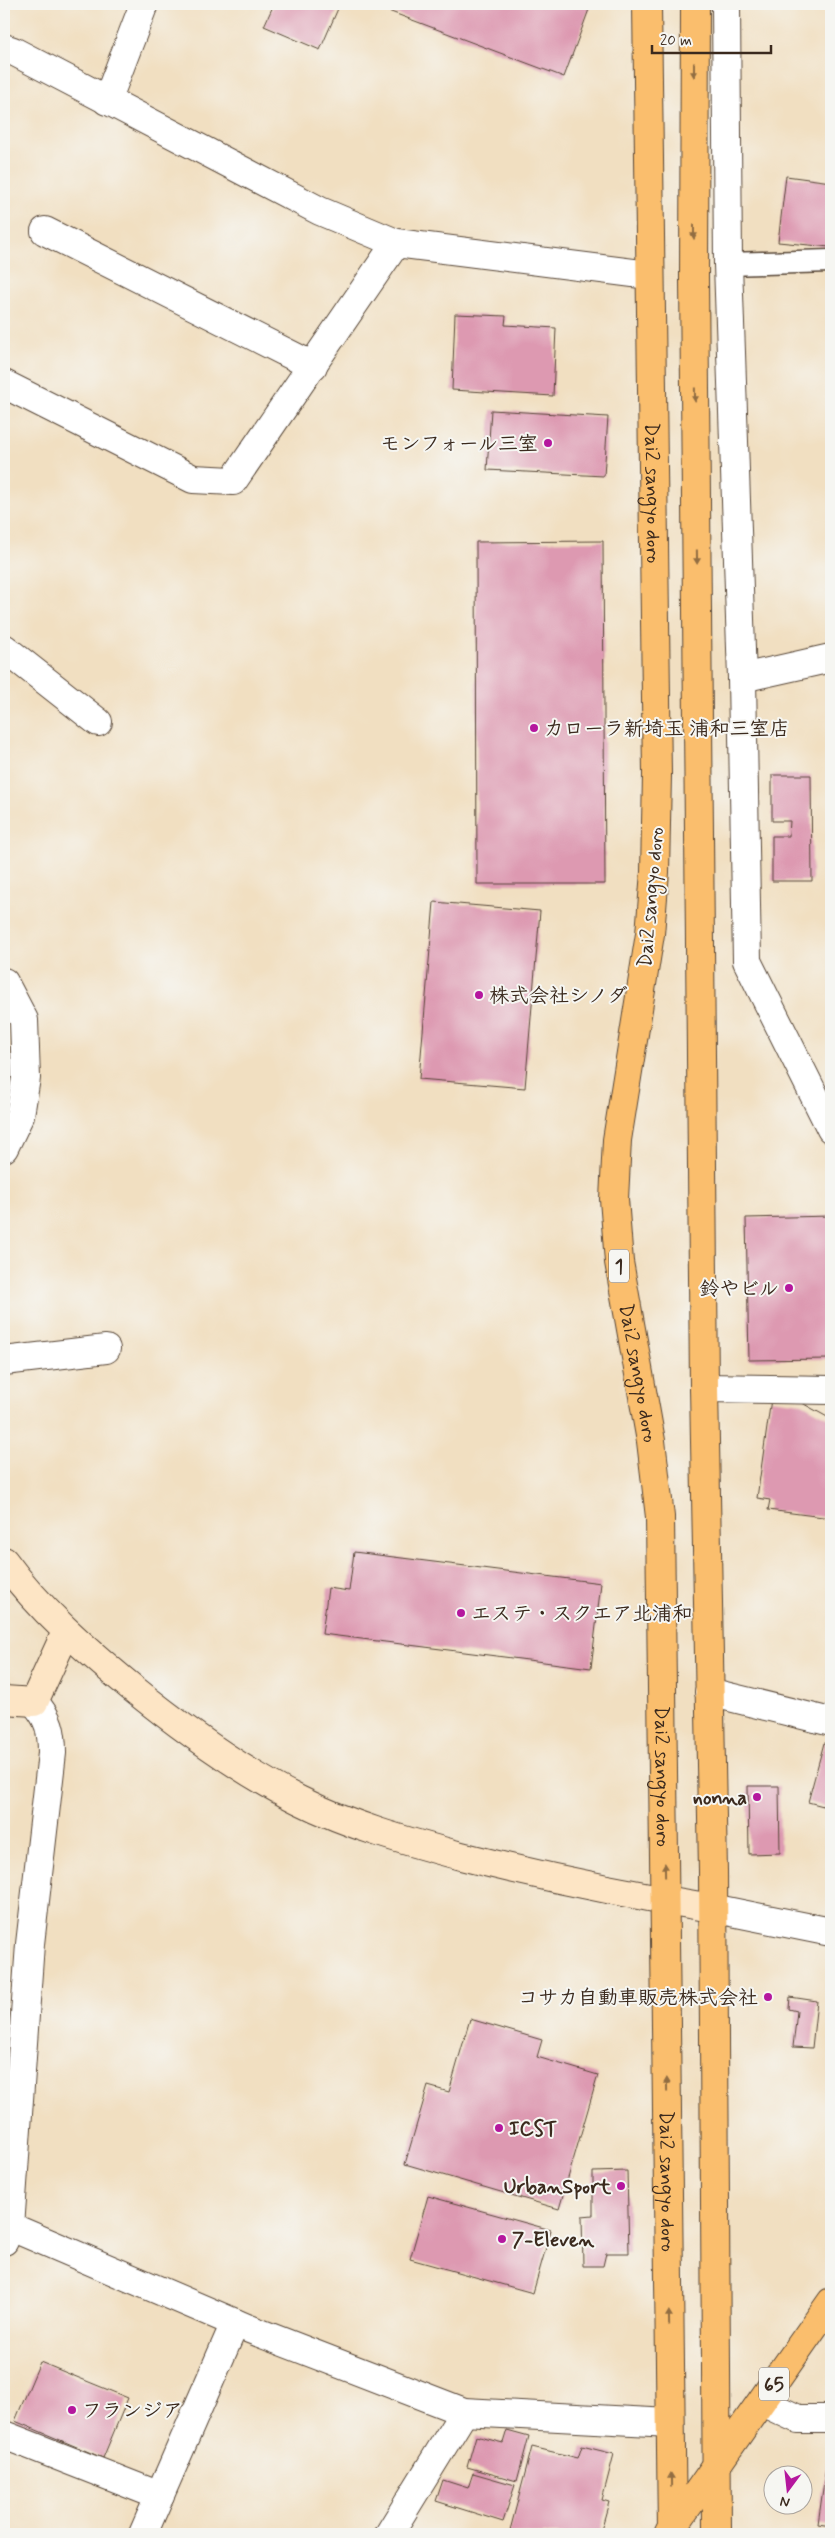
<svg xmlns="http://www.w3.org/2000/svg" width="835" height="2538" viewBox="0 0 835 2538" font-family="Mynerve,'Klee One',sans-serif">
  <rect width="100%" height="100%" fill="#f6f6f2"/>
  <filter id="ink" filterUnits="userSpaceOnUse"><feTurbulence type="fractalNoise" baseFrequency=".02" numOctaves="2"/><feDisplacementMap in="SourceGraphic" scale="10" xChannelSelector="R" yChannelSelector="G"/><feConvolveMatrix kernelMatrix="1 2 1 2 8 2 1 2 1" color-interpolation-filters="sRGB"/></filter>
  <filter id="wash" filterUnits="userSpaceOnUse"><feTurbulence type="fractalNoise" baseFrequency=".0096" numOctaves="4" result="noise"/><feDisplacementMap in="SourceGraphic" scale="20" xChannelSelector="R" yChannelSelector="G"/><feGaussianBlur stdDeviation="1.12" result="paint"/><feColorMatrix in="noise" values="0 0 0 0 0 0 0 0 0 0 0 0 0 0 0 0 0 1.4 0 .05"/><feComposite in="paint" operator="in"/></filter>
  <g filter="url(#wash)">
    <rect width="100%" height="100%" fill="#f1dfc1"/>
    <g id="blocks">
      <g fill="#dd99b1">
        <path d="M 274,4 L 340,4 L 320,50 L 264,26 Z"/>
        <path d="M 376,4 L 591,4 L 564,77 L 375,6 Z"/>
        <path d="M 786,176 L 831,182 L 830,247 L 778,242 Z"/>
        <path d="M 455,314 L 506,316 L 505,325 L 556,328 L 553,396 L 452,390 Z"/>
        <path d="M 491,410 L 608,417 L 604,476 L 487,470 Z"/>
        <path d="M 603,541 L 605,884 L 477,884 L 476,542 Z"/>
        <path d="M 772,775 L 811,775 L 812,881 L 772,881 L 772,836 L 789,836 L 790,821 L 772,821 Z"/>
        <path d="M 434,902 L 540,911 L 525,1088 L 419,1079 Z"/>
        <path d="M 831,1216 L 831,1359 L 749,1360 L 746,1218 Z"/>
        <path d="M 771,1399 L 802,1403 L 831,1419 L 831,1518 L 768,1510 L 770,1500 L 757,1498 Z"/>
        <path d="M 354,1552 L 601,1583 L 591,1668 L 322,1634 L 328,1588 L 349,1591 Z"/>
        <path d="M 824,1743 L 831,1745 L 831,1808 L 808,1802 Z"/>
        <path d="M 748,1786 L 779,1786 L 780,1853 L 749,1854 Z"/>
        <path d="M 790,1997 L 817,2001 L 812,2048 L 793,2047 L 797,2011 L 789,2009 Z"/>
        <path d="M 470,2019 L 542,2040 L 537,2057 L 598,2075 L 559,2209 L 405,2164 L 428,2086 L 449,2092 Z"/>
        <path d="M 627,2171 L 629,2253 L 606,2253 L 603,2266 L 583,2266 L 582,2216 L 593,2215 L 593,2172 Z"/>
        <path d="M 428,2196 L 551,2230 L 533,2293 L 410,2259 Z"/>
        <path d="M 40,2362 L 128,2398 L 103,2458 L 15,2421 Z"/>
        <path d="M 507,2430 L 529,2436 L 517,2481 L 467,2467 L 476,2436 L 503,2443 Z"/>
        <path d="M 830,2439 L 831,2439 L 831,2526 L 818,2524 Z"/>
        <path d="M 582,2446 L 614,2454 L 602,2500 L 609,2502 L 600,2534 L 509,2534 L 532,2447 L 578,2458 Z"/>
        <path d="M 473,2473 L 515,2485 L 503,2522 L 436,2501 L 443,2480 L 468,2488 Z"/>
      </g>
    </g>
  </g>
  <g filter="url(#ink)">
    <use href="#blocks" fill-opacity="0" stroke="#564536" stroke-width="1"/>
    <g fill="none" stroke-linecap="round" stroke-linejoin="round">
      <g stroke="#564536" stroke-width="25">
        <path id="lane" d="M 728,264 L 831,261"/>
      </g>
      <g stroke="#564536" stroke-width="30">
        <g id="street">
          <path d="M 726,4 L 728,264 L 742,678 L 747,961 L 831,1129"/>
          <path d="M 4,48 L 13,51 L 320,211 L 396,243 L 649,275"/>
          <path d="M 107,101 L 144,4"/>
          <path d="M 45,231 L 313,366"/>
          <path d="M 4,384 L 193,479 L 233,481 L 396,243"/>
          <path d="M 4,648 L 98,722"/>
          <path d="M 742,678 L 831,658"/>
          <path d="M 4,982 L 24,1020 L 26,1078 L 20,1115 L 4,1148"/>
          <path d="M 4,1361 L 106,1349"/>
          <path d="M 704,1388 L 831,1390"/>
          <path d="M 709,1692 L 831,1722"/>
          <path d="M 712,1908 L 831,1932"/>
          <path d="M 4,2224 L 247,2328 L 464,2412 L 670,2423"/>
          <path d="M 4,2241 L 10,2227 L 30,1944 L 52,1753 C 52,1731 49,1718 34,1702"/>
          <path d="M 762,2402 L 798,2419 L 831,2419"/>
          <path d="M 4,2435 L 160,2496"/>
          <path d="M 143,2534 L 235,2323"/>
          <path d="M 389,2534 L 464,2412"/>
        </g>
      </g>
      <g stroke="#564536" stroke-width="30">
        <g id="secondary">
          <path d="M 4,1561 C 39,1609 85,1649 131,1687 C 183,1729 239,1770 299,1800 C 351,1826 405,1841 461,1856 C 544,1877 627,1894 712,1908"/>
          <path d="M 4,1700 L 34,1702 L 66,1632"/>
        </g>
      </g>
      <g stroke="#564536" stroke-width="30">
        <g id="primary">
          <path id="s1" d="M 647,4 L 657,775 L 655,872 L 650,934 L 617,1140 L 614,1199 L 619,1262 L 651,1441 L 660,1517 L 672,2534"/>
          <path d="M 695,4 L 694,278 L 704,1388 L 713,1871 L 717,2534"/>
          <path d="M 669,2533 L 831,2302"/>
        </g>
      </g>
      <use href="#lane" stroke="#fff" stroke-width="22"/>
      <use href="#street" stroke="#fff" stroke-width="28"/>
      <use href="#secondary" stroke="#fde5c5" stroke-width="28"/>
      <use href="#primary" stroke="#fabe6d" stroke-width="28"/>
    </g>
    <defs><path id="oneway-solid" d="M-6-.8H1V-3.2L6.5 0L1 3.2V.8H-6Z" transform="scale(1.25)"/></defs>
    <g fill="#916d42">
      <use href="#oneway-solid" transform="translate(694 70) rotate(90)"/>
      <use href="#oneway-solid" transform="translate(694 232) rotate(90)"/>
      <use href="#oneway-solid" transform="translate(695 395) rotate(89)"/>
      <use href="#oneway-solid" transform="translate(697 557) rotate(89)"/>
      <use href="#oneway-solid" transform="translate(665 1870) rotate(-91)"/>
      <use href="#oneway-solid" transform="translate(667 2085) rotate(-91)"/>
      <use href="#oneway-solid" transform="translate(669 2318) rotate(-91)"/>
      <use href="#oneway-solid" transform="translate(671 2480) rotate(-91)"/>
    </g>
  </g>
  <g fill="#b5179e" stroke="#f6f6f2" stroke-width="2">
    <circle cx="548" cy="443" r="5"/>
    <circle cx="534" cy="728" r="5"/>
    <circle cx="479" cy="995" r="5"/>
    <circle cx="789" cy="1288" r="5"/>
    <circle cx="461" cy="1613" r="5"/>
    <circle cx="757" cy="1797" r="5"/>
    <circle cx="768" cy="1997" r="5"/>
    <circle cx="499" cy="2128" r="5"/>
    <circle cx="621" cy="2186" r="5"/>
    <circle cx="502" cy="2239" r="5"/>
    <circle cx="72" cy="2410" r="5"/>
  </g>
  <g text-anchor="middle" stroke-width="4" stroke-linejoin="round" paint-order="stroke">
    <g fill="#f6f6f2" stroke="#73675e" stroke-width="1">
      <rect x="609" y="1249.5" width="20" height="33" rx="4"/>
      <rect x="759" y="2367.5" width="30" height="33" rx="4"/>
    </g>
    <g font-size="19" font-weight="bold" fill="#3b2a1e">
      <text x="619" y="1273">1</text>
      <text x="774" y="2391">65</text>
    </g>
    <g font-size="20" font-weight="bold" fill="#3b2a1e" stroke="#f6f6f2" text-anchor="start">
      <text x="538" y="450" text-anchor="end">モンフォール三室</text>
      <text x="544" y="735">カローラ新埼玉 浦和三室店</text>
      <text x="489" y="1002">株式会社シノダ</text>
      <text x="779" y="1295" text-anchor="end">鈴やビル</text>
      <text x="471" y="1620">エステ・スクエア北浦和</text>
      <text x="747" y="1804" text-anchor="end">nonna</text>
      <text x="758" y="2004" text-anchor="end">コサカ自動車販売株式会社</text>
      <text x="509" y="2135">ICST</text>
      <text x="611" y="2193" text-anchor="end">UrbanSport</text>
      <text x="512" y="2246">7-Eleven</text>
      <text x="82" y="2417">フランジア</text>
    </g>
    <g font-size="20" fill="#3b2a1e" stroke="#f6f6f2">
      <text dy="7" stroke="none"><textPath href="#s1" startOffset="489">Dai2 sangyo doro</textPath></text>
      <text transform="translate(650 897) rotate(-85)" y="7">Dai2 sangyo doro</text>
      <text dy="7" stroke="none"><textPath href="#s1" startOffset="1374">Dai2 sangyo doro</textPath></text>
      <text dy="7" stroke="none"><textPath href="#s1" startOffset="1779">Dai2 sangyo doro</textPath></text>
      <text dy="7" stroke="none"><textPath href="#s1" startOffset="2184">Dai2 sangyo doro</textPath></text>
    </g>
  </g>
  <rect width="835" height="2538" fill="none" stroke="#f6f6f2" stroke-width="20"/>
  <g transform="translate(788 2490) rotate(195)"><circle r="24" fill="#f6f6f2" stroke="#aba49d"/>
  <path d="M0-4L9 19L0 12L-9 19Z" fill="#b5179e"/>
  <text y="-8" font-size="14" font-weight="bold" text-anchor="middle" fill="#3b2a1e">N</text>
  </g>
  <path d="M652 45v8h119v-8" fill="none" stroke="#3b2a1e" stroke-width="2.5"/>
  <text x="660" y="45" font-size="15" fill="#3b2a1e" stroke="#f6f6f2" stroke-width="4" paint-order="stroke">20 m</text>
</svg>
